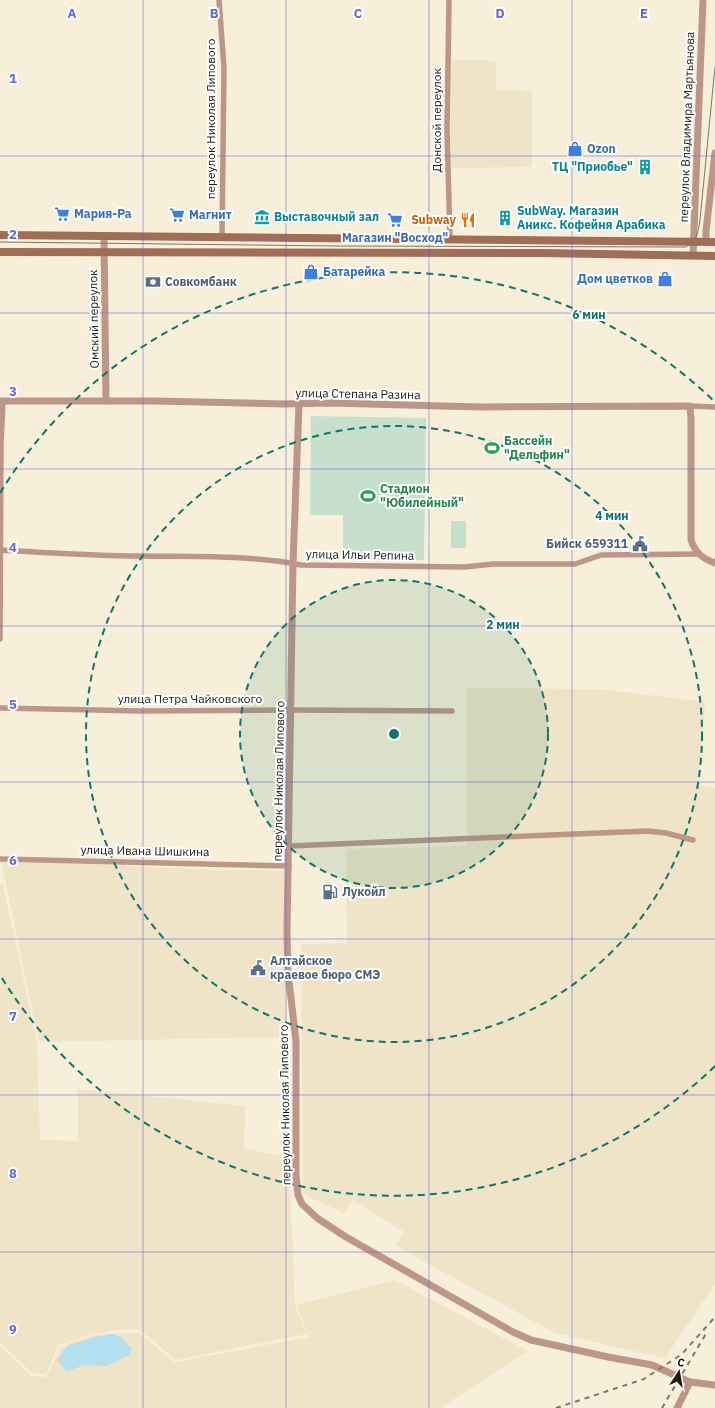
<svg xmlns="http://www.w3.org/2000/svg" width="715" height="1408" viewBox="0 0 715 1408" font-family="'IBM Plex Sans',sans-serif">
  <rect width="100%" height="100%" fill="#f7efd9"/>
  <g fill="#efe4c7">
    <path d="M 450,59 L 496,61 L 496,90 L 532,91 L 532,167 L 451,168 Z"/>
    <path d="M 467,688 L 599,689 L 705,702 L 698,785 L 715,788 L 715,1284 L 665,1358 L 555,1333 L 421,1260 L 396,1245 L 404,1232 L 352,1200 L 344,1213 L 303,1194 L 301,944 L 347,943 L 346,849 L 467,846 Z"/>
    <path d="M 1,860 L 189,869 L 285,871 L 286,1037 L 39,1042 Z"/>
    <path d="M 0,884 L 3,884 L 37,1043 L 40,1140 L 78,1141 L 78,1089 L 245,1106 L 244,1148 L 289,1158 L 295,1306 L 307,1334 L 176,1360 L 140,1330 L 119,1330 L 94,1334 L 58,1345 L 46,1374 L 32,1373 L 0,1342 Z"/>
    <path d="M 395,1280 L 528,1351 L 440,1408 L 0,1408 L 0,1345 L 31,1376 L 46,1377 L 61,1348 L 69,1343 L 94,1335 L 119,1333 L 139,1333 L 175,1362 L 309,1337 L 297,1305 Z"/>
  </g>
  <g fill="#c6e0cc">
    <path d="M 311,416 L 426,418 L 424,560 L 343,559 L 343,515 L 310,515 Z"/>
    <rect x="451" y="521" width="15" height="27"/>
  </g>
  <path fill="#b4dfef" d="M 112,1334 L 122,1337 L 132,1349 L 129,1355 L 107,1366 L 84,1365 L 66,1372 L 57,1359 L 69,1345 L 95,1337 Z"/>
  <g fill="none" stroke-linecap="round" stroke-linejoin="round">
    <g stroke="#bc9789" stroke-width="5.5">
      <path d="M 219,0 L 224,68 L 222,237"/>
      <path d="M 449,0 L 447,129 L 450,240"/>
      <path d="M 690,406 L 715,407"/>
      <path d="M 1,550 C 49,553 96,556 144,556 C 196,557 249,555 301,565 L 464,567 L 493,564 L 575,564 L 601,555 L 698,554"/>
      <path d="M 0,639 L 1,444 L 3,401"/>
      <path d="M 0,708 L 141,711 L 291,710 L 452,711"/>
      <path d="M 289,846 L 648,831 L 666,833 L 693,840"/>
      <path d="M 0,859 L 289,866"/>
    </g>
    <g stroke="#bc9789" stroke-width="7">
      <path d="M 104,236 L 106,401"/>
      <path d="M 706,242 L 706,231 L 715,153"/>
      <path d="M 693,255 L 703,0"/>
      <path d="M 0,401 L 154,401 L 284,404 L 329,403 L 481,407 L 690,406 L 691,419 L 691,540 C 695,552 702,559 715,563"/>
      <path d="M 299,404 L 293,563 L 287,933 L 288,973 L 296,1041 L 296,1175 L 298,1195 L 302,1204 L 317,1218 L 346,1237 L 513,1332 L 531,1340 L 608,1357 L 652,1365 L 690,1382 L 715,1385"/>
      <path d="M 677,1408 L 690,1382"/>
    </g>
    <g stroke="#a16c58" stroke-width="8">
      <path d="M 0,235 L 715,242"/>
      <path d="M 0,252 L 541,253 L 715,256"/>
    </g>
    <path stroke="#7c7769" stroke-width="1" d="M 0,242 L 337,246 L 686,247 C 697,241 698,232 700,220 L 715,67"/>
    <g stroke="#7c7769" stroke-width="2" stroke-dasharray="5 5" stroke-linecap="butt">
      <path d="M 556,1408 L 644,1379 L 682,1354 L 715,1317"/>
      <path d="M 662,1408 L 707,1332"/>
    </g>
  </g>
  <path fill="none" stroke="#6265dd" stroke-width="1" stroke-opacity="0.55" d="M 143,0 L 143,1408M 286,0 L 286,1408M 429,0 L 429,1408M 572,0 L 572,1408M 0,156 L 715,156M 0,313 L 715,313M 0,469 L 715,469M 0,626 L 715,626M 0,782 L 715,782M 0,939 L 715,939M 0,1095 L 715,1095M 0,1252 L 715,1252"/>
  <circle cx="394" cy="734" r="154" fill="#0f766e" fill-opacity=".12"/>
  <g fill="none" stroke="#0f766e" stroke-width="2" stroke-dasharray="7 5">
    <circle cx="394" cy="734" r="154"/>
    <circle cx="394" cy="734" r="308"/>
    <path d="M715 1066A462 462 0 0 1 0 975M0 493A462 462 0 0 1 715 402"/>
  </g>
  <defs>
    <g id="shop-bare" transform="scale(1.2)"><path d="M-5-2.5h2.3a2.7 3.5 0 0 1 5.4 0H5L5.5 6h-11ZM-1.5-2.5h3a1.5 2.3 0 0 0-3 0Z" fill="#3f7fe0" stroke="#fff" stroke-width="2.5" paint-order="stroke"/></g>
    <g id="building-bare" transform="scale(1.2)"><path d="M-4-6H4V6H1V3H-1V6H-4ZM-2.5-4.3h1.7v1.8h-1.7ZM.8-4.3h1.7v1.8H.8ZM-2.5-1h1.7V.8h-1.7ZM.8-1h1.7V.8H.8Z" fill="#0f9aa8" stroke="#fff" stroke-width="2.5" paint-order="stroke"/></g>
    <g id="supermarket-bare" transform="scale(1.2)"><path d="M-6-5.5h2.5l.6 2H6L4.5 2H-2.5L-4.4-4H-6ZM-1.5 3.2a1.3 1.3 0 1 0 .1 0ZM3 3.2a1.3 1.3 0 1 0 .1 0Z" fill="#3f7fe0" stroke="#fff" stroke-width="2.5" paint-order="stroke"/></g>
    <g id="museum-bare" transform="scale(1.2)"><path d="M0-6L6-3V-2H-6V-3ZM-5-1h2V3h-2ZM-1-1h2V3h-2ZM3-1h2V3H3ZM-6 4H6V6H-6Z" fill="#0f9aa8" stroke="#fff" stroke-width="2.5" paint-order="stroke"/></g>
    <g id="restaurant-bare" transform="scale(1.2)"><path d="M-5-6h1v4h1v-4h1v4h1v-4h1v5L-1.5 .5V6h-2V.5L-5-1ZM5-6V6H3V1.5H1.5Q1.5-4 5-6Z" fill="#e8710a" stroke="#fff" stroke-width="2.5" paint-order="stroke"/></g>
    <g id="bank-bare" transform="scale(1.2)"><path d="M-6-4H6V4H-6ZM0-2.3a2.3 2.3 0 1 0 0 4.6a2.3 2.3 0 1 0 0-4.6Z" fill="#5c6f8a" stroke="#fff" stroke-width="2.5" paint-order="stroke"/></g>
    <g id="stadium-bare" transform="scale(1.2)"><path d="M0-5a6.5 5 0 1 0 0 10a6.5 5 0 1 0 0-10ZM-3.5-1.8h7v3.6h-7Z" fill="#2e9e5b" stroke="#fff" stroke-width="2.5" paint-order="stroke"/></g>
    <g id="civic-bare" transform="scale(1.2)"><path d="M-.6-6.5H3V-4.5H.6V-3L4-1V1h2V6H-6V1h2V-1L-.6-3ZM-1.2 2.5V6h2.4V2.5Z" fill="#5c6f8a" stroke="#fff" stroke-width="2.5" paint-order="stroke"/></g>
    <g id="fuel-bare" transform="scale(1.2)"><path d="M-5.5-6h7V0h2V4h1.3V-2.5L3-4.5l.8-.8L6-3V5H2.5V1h-1V6h-7ZM-4.2-4.7v3.2H.2V-4.7Z" fill="#5c6f8a" stroke="#fff" stroke-width="2.5" paint-order="stroke"/></g>
  </defs>
  <g fill-rule="evenodd">
    <use href="#shop-bare" x="575" y="149"/>
    <use href="#building-bare" x="645" y="167"/>
    <use href="#supermarket-bare" x="62" y="214"/>
    <use href="#supermarket-bare" x="177" y="215"/>
    <use href="#museum-bare" x="262" y="217"/>
    <use href="#building-bare" x="505" y="218"/>
    <use href="#supermarket-bare" x="395" y="220"/>
    <use href="#restaurant-bare" x="468" y="220"/>
    <use href="#shop-bare" x="311" y="272"/>
    <use href="#shop-bare" x="665" y="279"/>
    <use href="#bank-bare" x="153" y="282"/>
    <use href="#stadium-bare" x="492" y="448"/>
    <use href="#stadium-bare" x="368" y="496"/>
    <use href="#civic-bare" x="640" y="544"/>
    <use href="#fuel-bare" x="330" y="892"/>
    <use href="#civic-bare" x="258" y="968"/>
  </g>
  <g text-anchor="middle" stroke-width="4" stroke-linejoin="round" paint-order="stroke">
    <g font-size="12" fill="#1c1911" stroke="#fff">
      <text transform="translate(211 119) rotate(-90)" y="4">переулок Николая Липового</text>
      <text transform="translate(437 120) rotate(-90)" y="4">Донской переулок</text>
      <text transform="translate(687 127) rotate(-88)" y="4">переулок Владимира Мартьянова</text>
      <text transform="translate(94 319) rotate(-91)" y="4">Омский переулок</text>
      <text transform="translate(358 394) rotate(1)" y="4">улица Степана Разина</text>
      <text transform="translate(360 555) rotate(1)" y="4">улица Ильи Репина</text>
      <text x="190" y="703">улица Петра Чайковского</text>
      <text transform="translate(279 781) rotate(-89)" y="4">переулок Николая Липового</text>
      <text transform="translate(145 851) rotate(1)" y="4">улица Ивана Шишкина</text>
      <text transform="translate(285 1105) rotate(-91)" y="4">переулок Николая Липового</text>
    </g>
    <g font-size="12" font-weight="bold" fill="#366cbe" stroke="#fff" text-anchor="start">
      <text x="587" y="153">Ozon</text>
      <text x="74" y="218">Мария-Ра</text>
      <text x="189" y="219">Магнит</text>
      <text x="395" y="242" text-anchor="middle">Магазин "Восход"</text>
      <text x="323" y="276">Батарейка</text>
      <text x="653" y="283" text-anchor="end">Дом цветков</text>
    </g>
    <g font-size="12" font-weight="bold" fill="#0d838f" stroke="#fff" text-anchor="start">
      <text x="633" y="171" text-anchor="end">ТЦ "Приобье"</text>
      <text x="517" y="215">SubWay. Магазин<tspan x="517" dy="14">Аникс. Кофейня Арабика</tspan></text>
      <text x="274" y="221">Выставочный зал</text>
    </g>
    <g font-size="12" font-weight="bold" fill="#c56008" stroke="#fff" text-anchor="end">
      <text x="456" y="224">Subway</text>
    </g>
    <g font-size="12" font-weight="bold" fill="#4e5e75" stroke="#fff" text-anchor="start">
      <text x="165" y="286">Совкомбанк</text>
      <text x="628" y="548" text-anchor="end">Бийск 659311</text>
      <text x="342" y="896">Лукойл</text>
      <text x="270" y="965">Алтайское<tspan x="270" dy="14">краевое бюро СМЭ</tspan></text>
    </g>
    <g font-size="12" font-weight="bold" fill="#27864d" stroke="#fff" text-anchor="start">
      <text x="504" y="445">Бассейн<tspan x="504" dy="14">"Дельфин"</tspan></text>
      <text x="380" y="493">Стадион<tspan x="380" dy="14">"Юбилейный"</tspan></text>
    </g>
  </g>
  <g font-size="13" text-anchor="middle" font-weight="bold" fill="#6265dd" stroke="#fff" stroke-width="4" stroke-linejoin="round" paint-order="stroke">
    <text x="72" y="18">A</text>
    <text x="214" y="18">B</text>
    <text x="358" y="18">C</text>
    <text x="500" y="18">D</text>
    <text x="644" y="18">E</text>
    <text x="13" y="83">1</text>
    <text x="13" y="239">2</text>
    <text x="13" y="396">3</text>
    <text x="13" y="552">4</text>
    <text x="13" y="709">5</text>
    <text x="13" y="865">6</text>
    <text x="13" y="1021">7</text>
    <text x="13" y="1178">8</text>
    <text x="13" y="1334">9</text>
  </g>
  <circle cx="394" cy="734" r="6" fill="#0f766e" stroke="#fff" stroke-width="2"/>
  <g font-size="12" text-anchor="middle" font-weight="bold" fill="#0f766e" stroke="#fff" stroke-width="4" stroke-linejoin="round" paint-order="stroke">
    <text x="589" y="319">6 мин</text>
    <text x="612" y="520">4 мин</text>
    <text x="503" y="629">2 мин</text>
  </g>
  <g transform="translate(679 1372) rotate(12)" stroke="#ffffff" stroke-width="3" paint-order="stroke">
  <path d="M0-3L7 15L0 10L-7 15Z" fill="#1c1911"/>
  <text y="-6" font-size="11" font-weight="bold" text-anchor="middle" fill="#1c1911">С</text>
  </g>
</svg>
